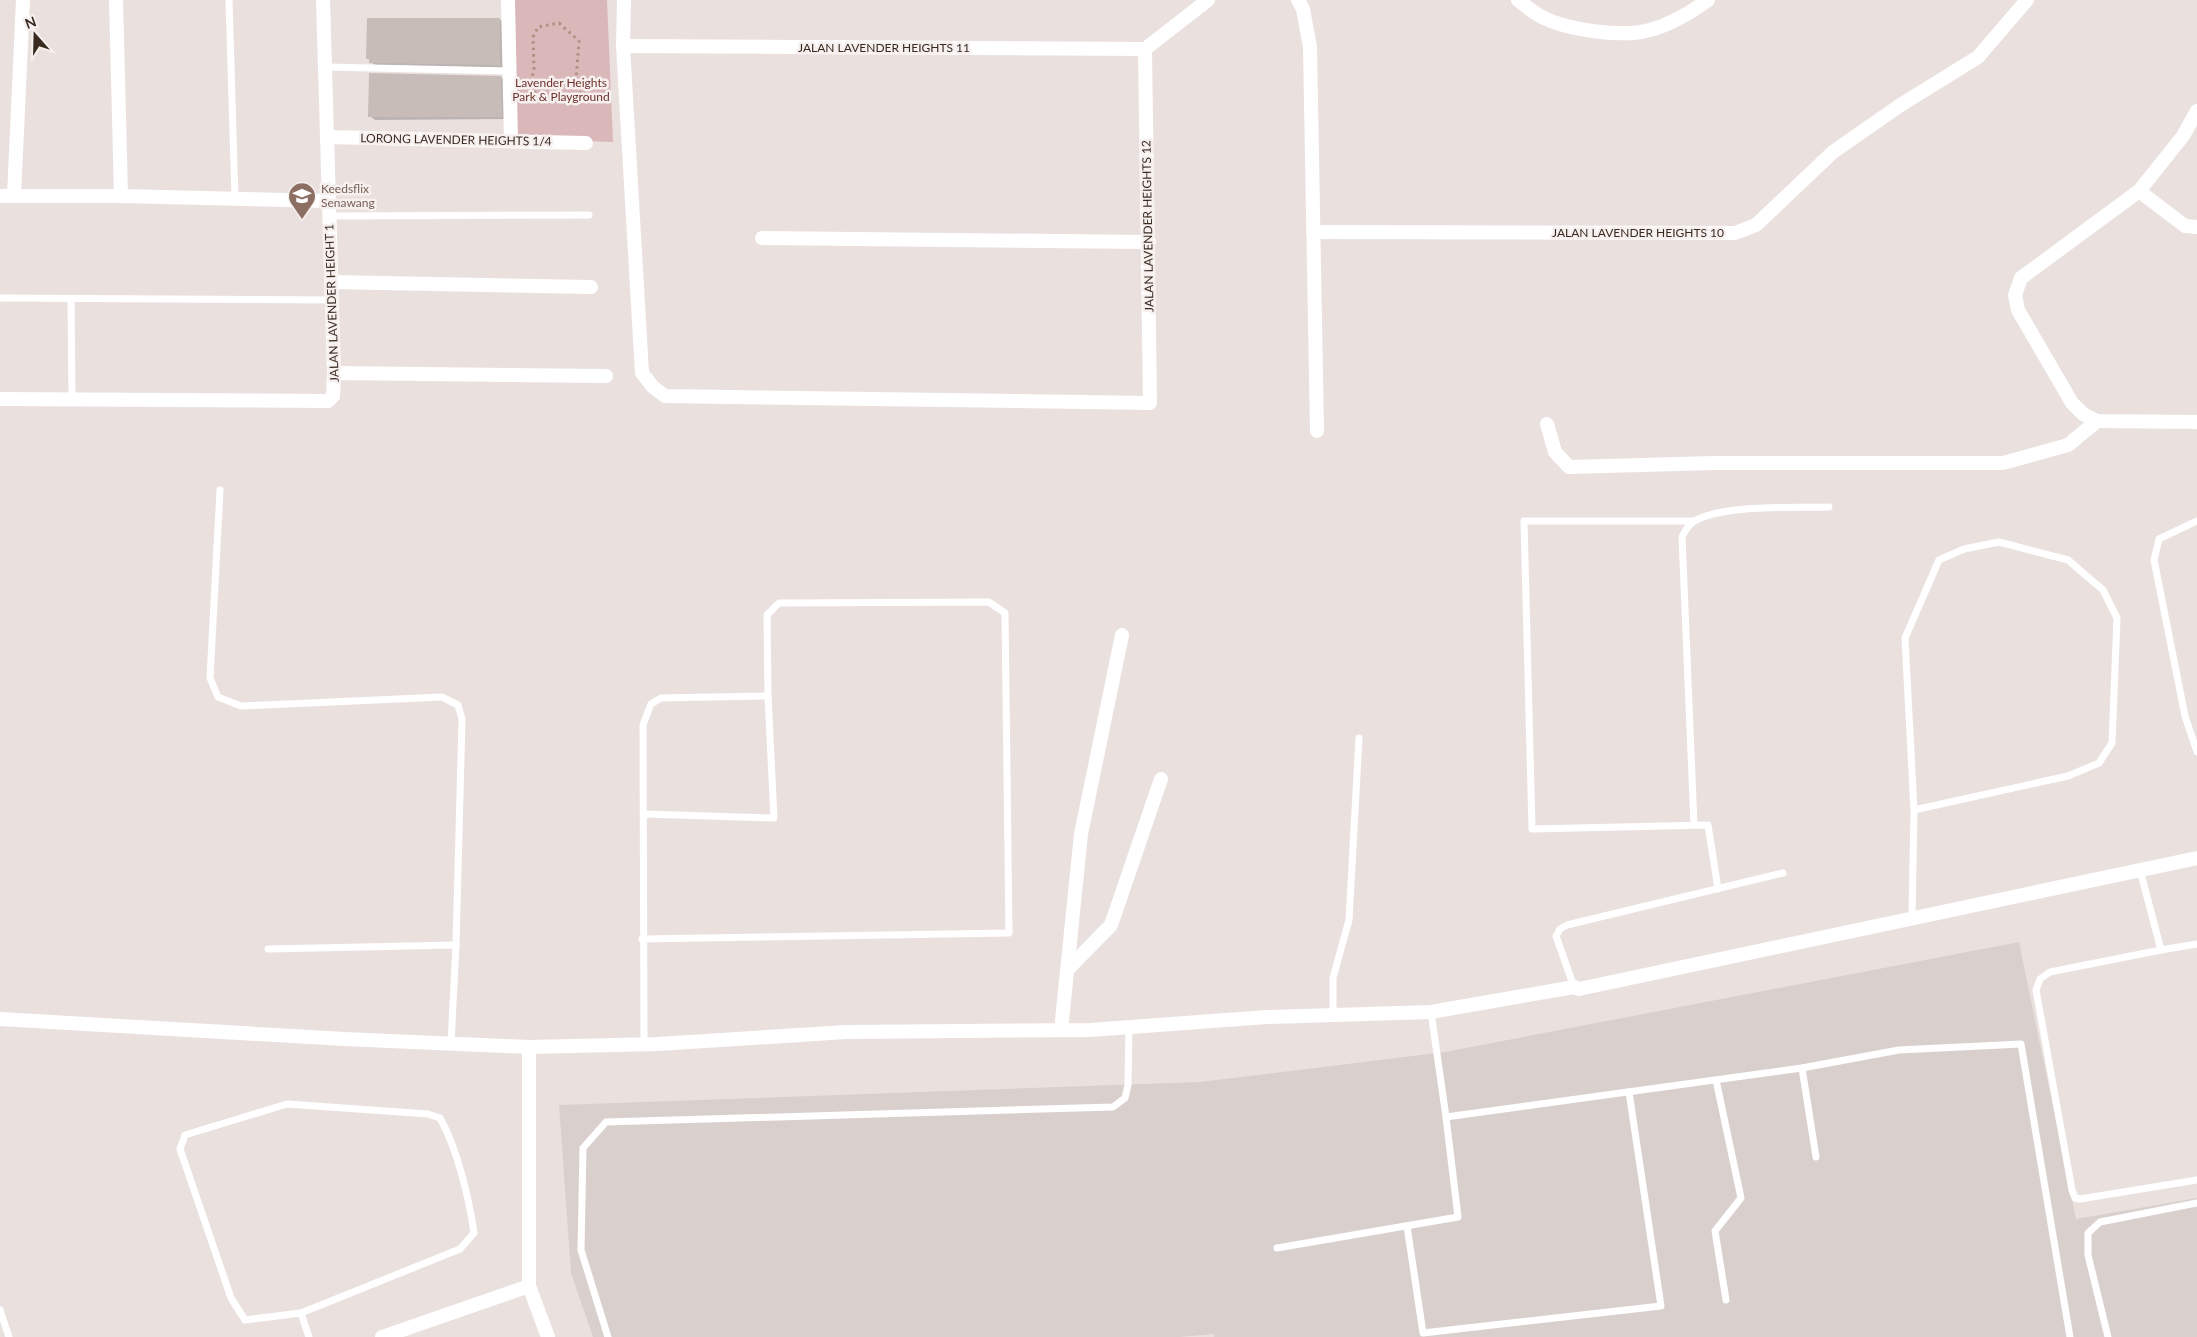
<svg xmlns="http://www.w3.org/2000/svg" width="2197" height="1337" viewBox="0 0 2197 1337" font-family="Lato,sans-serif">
  <rect width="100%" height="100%" fill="#eae1df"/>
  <path fill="#d9d0cd" d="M 2019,942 L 2076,1219 L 2197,1198 L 2197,1337 L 1214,1337 L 1214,1334 L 1179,1337 L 593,1337 L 571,1273 L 559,1105 L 1200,1082 L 1445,1052 Z"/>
  <path fill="#dab8ba" d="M 511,0 L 607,0 L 613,142 L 513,139 Z"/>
  <g fill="#0003">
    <path d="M 499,19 L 505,22 L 506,68 L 376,65 L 370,62 Z"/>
    <path d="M 501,77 L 506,81 L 507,119 L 375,120 L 370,116 Z"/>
  </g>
  <g fill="#c7bcb7">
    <path d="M 367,18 L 500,18 L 500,65 L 369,63 L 369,59 L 366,59 Z"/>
    <path d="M 369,73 L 501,76 L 502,117 L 368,117 Z"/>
  </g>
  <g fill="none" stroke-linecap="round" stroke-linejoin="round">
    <path stroke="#ac9080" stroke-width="3" stroke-dasharray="2.5 4" stroke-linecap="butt" d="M 559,23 L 579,41 L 576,79 L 580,94 L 566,103 L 538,97 L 530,84 L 534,70 L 533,37 L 538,27 Z"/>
    <g stroke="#fff" stroke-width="7">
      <path d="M 229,0 L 235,199"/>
      <path d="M 325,67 L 510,71"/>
      <path d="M 329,216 L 589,215"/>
      <path d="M 0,298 L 332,300"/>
      <path d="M 71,299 L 72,399"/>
      <path d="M 220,490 L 210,678 L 218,697 L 241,706 L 442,697 L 458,705 L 462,719 L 456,945 L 451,1043"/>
      <path d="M 1694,521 L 1524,521 L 1532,829 L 1708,825 L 1718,889"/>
      <path d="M 2197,521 L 2159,539 L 2154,560 L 2185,716 L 2197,752"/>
      <path d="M 644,814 L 774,818 L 768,696"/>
      <path d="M 1694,825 L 1682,537 C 1685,531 1687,526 1693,522 C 1720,504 1795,508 1829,507"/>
      <path d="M 2140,870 L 2161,950 L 2197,944"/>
      <path d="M 1912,917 L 1914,810 L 2068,776 L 2099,763 L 2112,743 L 2117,618 L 2103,590 L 2068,560 L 1999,542 L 1964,549 L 1939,560 L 1905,638 L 1914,810"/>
      <path d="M 642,939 L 1009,933 L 1005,613 L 989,602 L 779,603 L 767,615 L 768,696 L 661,698 L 651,704 L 643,725 L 644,1044"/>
      <path d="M 268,949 L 456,945"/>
      <path d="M 2161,950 L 2050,972 L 2040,979 L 2036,990 L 2072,1190 L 2075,1198 L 2080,1199 L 2197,1180"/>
      <path d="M 1574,987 L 1556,936 L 1560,929 L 1567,925 L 1783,873"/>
      <path d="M 1431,1012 L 1446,1117 L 1802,1068 L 1899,1050 L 2021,1044 L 2070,1337"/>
      <path d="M 1333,1015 L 1333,978 L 1349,920 L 1359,738"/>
      <path d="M 1802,1068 L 1816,1157"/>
      <path d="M 1716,1080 L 1741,1198 L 1715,1231 L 1726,1300"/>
      <path d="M 287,1104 L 428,1114 L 440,1118 C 457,1148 469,1198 474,1233 L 460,1249 L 301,1313 L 245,1320 L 231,1298 L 180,1149 L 185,1135 Z"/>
      <path d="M 1407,1226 L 1423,1333 L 1661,1306 L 1629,1092"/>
      <path d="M 1277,1248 L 1458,1217 L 1446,1117"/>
      <path d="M 0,1310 L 9,1337"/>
      <path d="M 301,1313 L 309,1337"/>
      <path d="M 608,1337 L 581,1250 L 583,1148 L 606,1122 L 1113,1107 L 1125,1098 L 1128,1085 L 1129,1027"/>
      <path d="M 2108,1337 L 2088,1255 L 2088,1233 L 2100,1222 L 2197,1203"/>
    </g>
    <g stroke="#fff" stroke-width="14">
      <path d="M 116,0 L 121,196"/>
      <path d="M 508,0 L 511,141"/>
      <path d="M 624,0 L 623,46 L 642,373 L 653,387 L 665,396 L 1150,403 L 1145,49"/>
      <path d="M 1298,0 L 1303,9 L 1310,47 L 1317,431"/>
      <path d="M 1518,0 C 1526,6 1535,14 1544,18 C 1569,30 1623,38 1650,30 C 1672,24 1690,13 1708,0"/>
      <path d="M 623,46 L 1145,49"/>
      <path d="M 1145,49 L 1208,0"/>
      <path d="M 2197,111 L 2183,136 L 2139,191 L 2021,278 L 2015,295 L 2018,310 L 2072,403 L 2083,414 L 2097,421 L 2197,422"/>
      <path d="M 327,137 L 586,143"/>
      <path d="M 2139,191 L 2185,226 L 2197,227"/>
      <path d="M 0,196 L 121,196 L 329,201"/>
      <path d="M 14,196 L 23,0"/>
      <path d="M 1313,232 L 1735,233 L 1756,225 L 1833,152 L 1899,106 L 1978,57 L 2027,0"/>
      <path d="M 762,238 L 1149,242"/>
      <path d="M 331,282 L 591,287"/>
      <path d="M 334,373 L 606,376"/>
      <path d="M 0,399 L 328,401 L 333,396 L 334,373 L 323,0"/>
      <path d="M 1547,424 L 1555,452 L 1569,467 L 1714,463 L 2003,463 L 2068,445 L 2097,421"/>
      <path d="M 1067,970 L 1111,925 L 1161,779"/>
      <path d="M 0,1019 L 344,1039 L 529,1047 L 658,1044 L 846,1032 L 1090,1030 L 1267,1017 L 1431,1012 L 1574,987 L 1579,989 L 2197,858"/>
      <path d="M 1061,1030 L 1081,834 L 1122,635"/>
      <path d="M 529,1047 L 529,1286 L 548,1337"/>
      <path d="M 382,1337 L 529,1286"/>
    </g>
  </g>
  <defs>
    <g id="school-pin" transform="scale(1.4375)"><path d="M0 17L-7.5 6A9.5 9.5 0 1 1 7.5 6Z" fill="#8d6e63" stroke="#f6f0ef"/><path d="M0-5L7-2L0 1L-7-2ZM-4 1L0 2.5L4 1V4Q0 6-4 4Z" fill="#fff"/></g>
  </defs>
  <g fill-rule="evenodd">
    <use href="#school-pin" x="302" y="196"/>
  </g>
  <g text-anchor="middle" stroke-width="5" stroke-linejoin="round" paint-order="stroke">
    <g font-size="12" fill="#392a20" stroke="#f6f0ef">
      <text x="884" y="52">JALAN LAVENDER HEIGHTS 11</text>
      <text transform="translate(456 140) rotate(1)" y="4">LORONG LAVENDER HEIGHTS 1/4</text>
      <text transform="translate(1148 226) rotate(-91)" y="4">JALAN LAVENDER HEIGHTS 12</text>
      <text x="1638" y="237">JALAN LAVENDER HEIGHTS 10</text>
      <text transform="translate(332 303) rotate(-92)" y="4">JALAN LAVENDER HEIGHT 1</text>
    </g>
    <g font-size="12" fill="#6e302c" stroke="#f6f0ef">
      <text x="561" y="87">Lavender Heights<tspan x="561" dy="14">Park &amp; Playground</tspan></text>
    </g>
    <g font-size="12" fill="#785e54" stroke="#f6f0ef" text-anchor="start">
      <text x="321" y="193">Keedsflix<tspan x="321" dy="14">Senawang</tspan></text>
    </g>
  </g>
  <g transform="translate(35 35) rotate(340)" stroke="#f6f0ef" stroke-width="4" paint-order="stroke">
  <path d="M0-4L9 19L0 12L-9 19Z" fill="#392a20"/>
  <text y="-8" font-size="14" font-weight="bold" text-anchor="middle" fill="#392a20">N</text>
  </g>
</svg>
